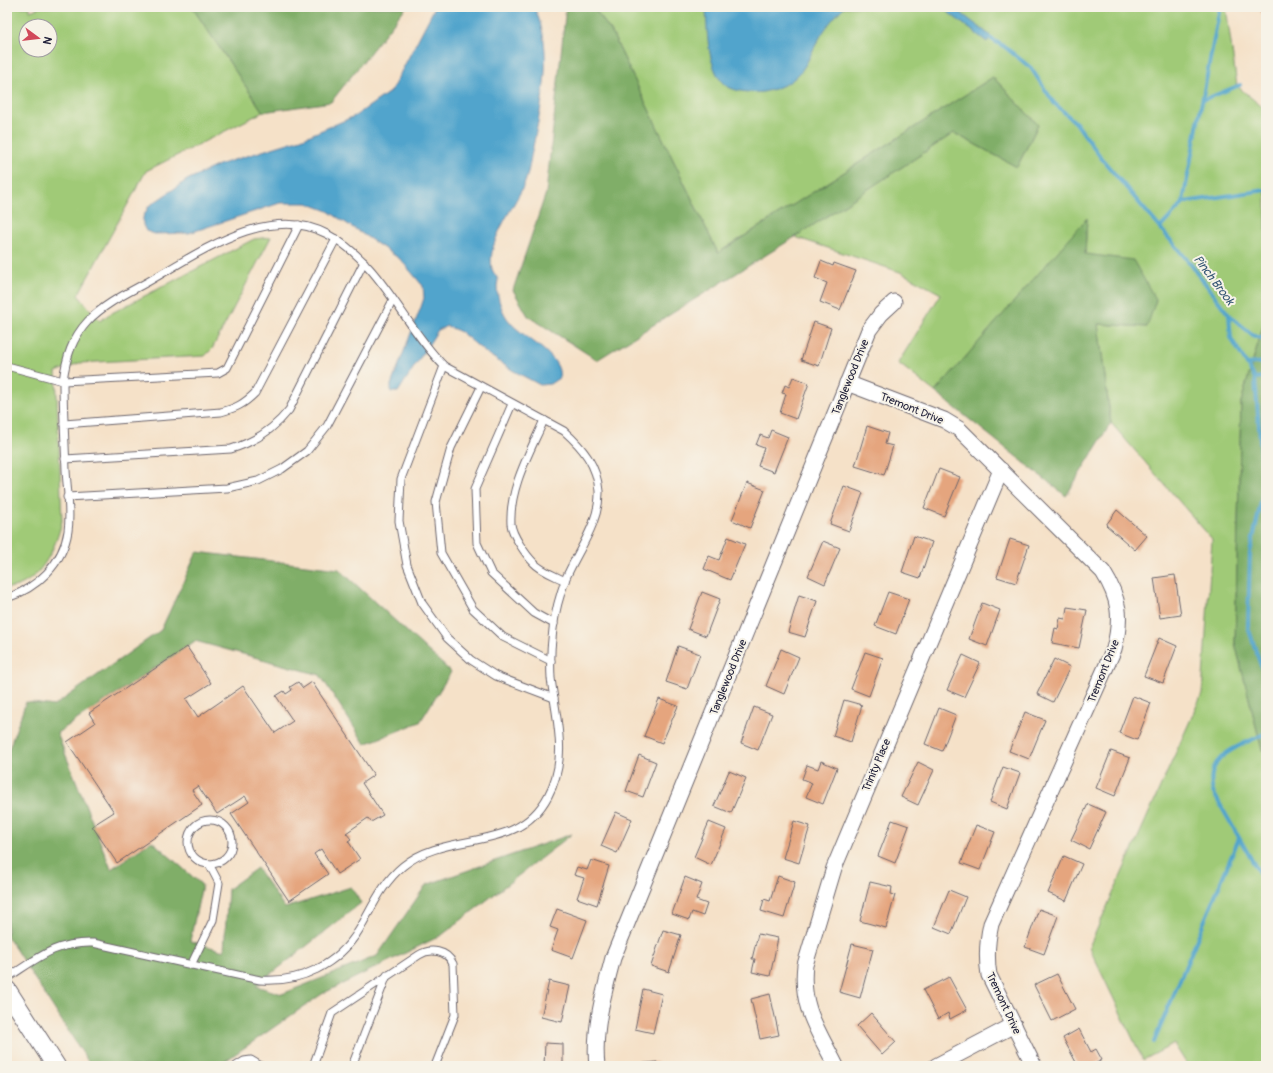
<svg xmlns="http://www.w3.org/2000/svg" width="1273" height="1073" viewBox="0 0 1273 1073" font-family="Pangolin,sans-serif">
  <rect width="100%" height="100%" fill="#f7f3e8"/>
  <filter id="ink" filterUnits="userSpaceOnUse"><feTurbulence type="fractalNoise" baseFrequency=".025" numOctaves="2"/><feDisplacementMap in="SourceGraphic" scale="8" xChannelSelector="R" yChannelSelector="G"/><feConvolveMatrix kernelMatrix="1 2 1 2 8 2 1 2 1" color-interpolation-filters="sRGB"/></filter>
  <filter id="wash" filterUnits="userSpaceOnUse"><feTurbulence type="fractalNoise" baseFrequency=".012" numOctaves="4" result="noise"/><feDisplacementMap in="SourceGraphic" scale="16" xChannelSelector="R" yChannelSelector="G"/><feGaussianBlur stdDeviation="0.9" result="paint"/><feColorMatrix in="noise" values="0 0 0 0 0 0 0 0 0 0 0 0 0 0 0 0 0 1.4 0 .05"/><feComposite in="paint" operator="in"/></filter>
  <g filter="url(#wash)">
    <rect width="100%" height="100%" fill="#f5e1c8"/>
    <g fill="#a0ca77" stroke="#617659" fill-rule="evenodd">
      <path d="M 7,7 L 30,7 L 30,11 L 40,7 L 192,7 L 263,112 L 146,171 L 78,295 L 100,321 L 108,315 L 254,239 L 271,237 L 212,349 L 205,356 L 79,363 L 56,372 L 62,521 C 56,548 39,586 7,588 ZM 26,26 L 50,26 L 50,50 L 26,50 Z"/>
      <path d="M 593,7 L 1226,7 L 1237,86 L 1266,110 L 1266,325 L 1263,327 L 1241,402 L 1235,643 L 1262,750 L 1266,752 L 1266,1066 L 1188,1066 L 1174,1044 L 1143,1060 L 1089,947 L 1202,694 L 1212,539 L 1111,423 L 1098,324 L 1147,327 L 1085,254 L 1087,219 L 935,392 L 898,363 L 941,294 L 900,272 L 795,237 L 954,133 L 1017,167 L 1038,125 L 993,77 L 718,253 L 611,31 Z"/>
    </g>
    <g fill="#80ae68" stroke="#516852">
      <path d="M 192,7 L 406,7 L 331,102 L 263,112 Z"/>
      <path d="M 566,7 L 593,7 L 611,31 L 718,253 L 993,77 L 1038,125 L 1017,167 L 954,133 L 795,237 L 597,360 L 528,316 L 513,290 L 546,193 Z"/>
      <path d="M 1087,218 L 1085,254 L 1133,260 L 1156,300 L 1147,327 L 1098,324 L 1111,423 L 1066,496 L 935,392 Z"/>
      <path d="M 1266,325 L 1266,752 L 1262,750 L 1235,643 L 1241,402 L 1263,326 Z"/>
      <path d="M 197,552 L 339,569 L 451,672 L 420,722 L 365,744 L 320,675 L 195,641 L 57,733 L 111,869 L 152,841 L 202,885 L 190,941 L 224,951 L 228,889 L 257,868 L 285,908 L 351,887 L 361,903 L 256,986 L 282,994 L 377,956 L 426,885 L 572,834 L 442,935 L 322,994 L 218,1066 L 91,1066 L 7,936 L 7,754 L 26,702 L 54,706 L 161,630 Z"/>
    </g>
    <g fill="#51a4cc" stroke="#3a6384">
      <path d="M 435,7 L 534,7 C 555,50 542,102 533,147 C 530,159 529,174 524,185 C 513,209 486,243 492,269 C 493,273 497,276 498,280 C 498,282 497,284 497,286 C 497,298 502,313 510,322 C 523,338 564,356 559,378 L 550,384 L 540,385 L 512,370 L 486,353 L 461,332 L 447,326 L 438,330 L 398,392 L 391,392 L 391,385 L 421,307 L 424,298 L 423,286 L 400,259 L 328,211 L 307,203 L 280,203 L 189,233 L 155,234 L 146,231 L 143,225 L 143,217 L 149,206 L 187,180 L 221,164 L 301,139 L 355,116 L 391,91 Z"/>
      <path d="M 706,7 L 844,7 C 834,17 824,29 818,41 C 812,50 809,61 802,70 C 794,82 778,89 763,92 C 751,93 729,92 721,81 C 707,61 707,30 706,7 Z"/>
      <path d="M 941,7 L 953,7 L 991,36 L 987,42 Z"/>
    </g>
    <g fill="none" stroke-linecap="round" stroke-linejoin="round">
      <g stroke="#51a4cc" stroke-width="4">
        <path d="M 986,36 L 1005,47 L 1031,68 L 1054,103 L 1076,123 L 1102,159 L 1189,262 L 1229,315 L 1231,338 L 1255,378 L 1264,488 L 1250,553 L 1248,627 L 1261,666 L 1266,676"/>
        <path d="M 1203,100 L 1240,85"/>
        <path d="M 1183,201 L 1220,7"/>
        <path d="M 1160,228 L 1184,202 L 1266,190"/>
        <path d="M 1229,315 L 1254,336 L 1266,339"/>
        <path d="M 1247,364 L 1266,362"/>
        <path d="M 1255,378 L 1266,377"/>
        <path d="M 1266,733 C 1239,747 1203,755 1213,792 L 1266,885"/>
        <path d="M 1154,1042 L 1239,838"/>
        <path d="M 1265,1066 L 1266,1064"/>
      </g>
    </g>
    <g id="blocks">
      <g fill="#e5a57e">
        <path d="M 1262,7 L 1266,7 L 1266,21 L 1259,9 Z"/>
        <path d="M 821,261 L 833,266 L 834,263 L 856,271 L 840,310 L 820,302 L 827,283 L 815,278 Z"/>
        <path d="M 814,322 L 831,328 L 819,366 L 801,360 Z"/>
        <path d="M 793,377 L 809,383 L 796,419 L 780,413 L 786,394 L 782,393 L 785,385 L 789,387 Z"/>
        <path d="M 867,426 L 888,433 L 885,444 L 893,446 L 884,475 L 855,466 Z"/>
        <path d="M 771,430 L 788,437 L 774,472 L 758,466 L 764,448 L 756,445 L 760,435 L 768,438 Z"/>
        <path d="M 939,469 L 960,477 L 944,516 L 924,508 Z"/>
        <path d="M 747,483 L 765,490 L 750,528 L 732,520 Z"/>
        <path d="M 844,486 L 863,493 L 849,531 L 830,524 Z"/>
        <path d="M 1117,510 L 1147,536 L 1135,550 L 1106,525 Z"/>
        <path d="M 914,536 L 932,542 L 920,578 L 902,572 Z"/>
        <path d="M 728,537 L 745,544 L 730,580 L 704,569 L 709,556 L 719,560 Z"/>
        <path d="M 1010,539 L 1029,545 L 1016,583 L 997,577 Z"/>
        <path d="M 823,541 L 840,548 L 825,584 L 808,576 Z"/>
        <path d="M 1175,575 L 1181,615 L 1160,618 L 1154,578 Z"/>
        <path d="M 702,592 L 720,599 L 706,636 L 688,629 Z"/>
        <path d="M 888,592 L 909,599 L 896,634 L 875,626 Z"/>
        <path d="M 799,595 L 817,601 L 805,637 L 788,632 Z"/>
        <path d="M 982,603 L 1000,610 L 987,646 L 969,639 Z"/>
        <path d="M 1067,607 L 1087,610 L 1079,648 L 1052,643 L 1055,628 L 1058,629 L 1060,618 L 1065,619 Z"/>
        <path d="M 1159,638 L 1177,646 L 1163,683 L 1144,676 Z"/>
        <path d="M 678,646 L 700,654 L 687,689 L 666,682 Z"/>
        <path d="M 187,647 L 211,683 L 186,699 L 198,717 L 243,686 L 275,733 L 293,721 L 276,696 L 284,691 L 286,694 L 292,690 L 290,687 L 298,682 L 303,688 L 312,682 L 374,775 L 362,783 L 383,815 L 371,822 L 368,818 L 346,833 L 351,839 L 348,841 L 360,859 L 337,874 L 321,849 L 314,854 L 328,874 L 289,901 L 231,814 L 249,802 L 245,796 L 217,814 L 198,786 L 192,790 L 202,805 L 117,863 L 92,826 L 114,812 L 67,742 L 95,723 L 89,713 Z"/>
        <path d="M 781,649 L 799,657 L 784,694 L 766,686 Z"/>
        <path d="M 865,652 L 883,658 L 869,696 L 851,689 Z"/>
        <path d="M 963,655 L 980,663 L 964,697 L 947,690 Z"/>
        <path d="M 1054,659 L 1070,667 L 1053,702 L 1037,694 Z"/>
        <path d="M 1133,696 L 1151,703 L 1137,740 L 1119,733 Z"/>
        <path d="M 659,699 L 678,706 L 662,743 L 644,736 Z"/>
        <path d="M 844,700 L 862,705 L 851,742 L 833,736 Z"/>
        <path d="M 754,707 L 772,714 L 758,750 L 741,743 Z"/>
        <path d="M 939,708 L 956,715 L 942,751 L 925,744 Z"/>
        <path d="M 1025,712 L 1045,720 L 1029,759 L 1009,751 Z"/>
        <path d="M 1111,751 L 1130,758 L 1115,796 L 1096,788 Z"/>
        <path d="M 639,755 L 656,762 L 643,797 L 626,791 Z"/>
        <path d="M 821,761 L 837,768 L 823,804 L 806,797 L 812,783 L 802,779 L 807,765 L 818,769 Z"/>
        <path d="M 918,762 L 934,770 L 918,805 L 901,797 Z"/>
        <path d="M 1003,767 L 1020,773 L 1007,809 L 990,802 Z"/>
        <path d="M 729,771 L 746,778 L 731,813 L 714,806 Z"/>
        <path d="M 1088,804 L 1106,812 L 1089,849 L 1071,840 Z"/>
        <path d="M 616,812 L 632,819 L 617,853 L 601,846 Z"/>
        <path d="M 892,820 L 909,826 L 895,863 L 878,856 Z"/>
        <path d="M 794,821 L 810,826 L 799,863 L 783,858 Z"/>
        <path d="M 709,822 L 726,829 L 711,865 L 694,857 Z"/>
        <path d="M 976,825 L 995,832 L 980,870 L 961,863 Z"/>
        <path d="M 1064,856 L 1082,864 L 1066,901 L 1048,893 Z"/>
        <path d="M 591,860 L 609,866 L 597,905 L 577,898 L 584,878 L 574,875 L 577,867 L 587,870 Z"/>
        <path d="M 778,876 L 795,882 L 784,918 L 761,911 L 764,899 L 770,901 Z"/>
        <path d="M 685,877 L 702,884 L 696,900 L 707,904 L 703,916 L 692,912 L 689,920 L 672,914 Z"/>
        <path d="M 870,882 L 892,887 L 891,894 L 895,895 L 886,928 L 860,921 Z"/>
        <path d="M 949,890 L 966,897 L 951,934 L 934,927 Z"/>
        <path d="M 557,909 L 587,920 L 573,958 L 551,950 L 558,930 L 550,927 Z"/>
        <path d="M 1039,909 L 1058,916 L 1044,954 L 1025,947 Z"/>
        <path d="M 663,930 L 681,935 L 669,972 L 651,966 Z"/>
        <path d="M 758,934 L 778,938 L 770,976 L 752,972 L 755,959 L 752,959 Z"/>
        <path d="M 852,944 L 873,949 L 860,998 L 839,992 Z"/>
        <path d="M 1057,974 L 1075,1009 L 1052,1021 L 1034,985 Z"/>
        <path d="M 949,977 L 967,1010 L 950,1019 L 948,1013 L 938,1019 L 923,990 Z"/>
        <path d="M 549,981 L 570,986 L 562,1022 L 541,1017 Z"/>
        <path d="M 643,989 L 662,994 L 653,1033 L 635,1029 Z"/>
        <path d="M 770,994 L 779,1035 L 760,1039 L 751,999 Z"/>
        <path d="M 871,1013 L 896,1042 L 882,1055 L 857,1026 Z"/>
        <path d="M 1079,1029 L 1091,1052 L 1096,1049 L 1102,1060 L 1091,1066 L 1078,1066 L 1063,1038 Z"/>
        <path d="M 545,1043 L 563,1044 L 563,1066 L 544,1066 Z"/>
        <path d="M 657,1062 L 658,1066 L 635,1066 L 635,1064 Z"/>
      </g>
    </g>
  </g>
  <g filter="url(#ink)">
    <use href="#blocks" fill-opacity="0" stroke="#6c656c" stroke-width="1"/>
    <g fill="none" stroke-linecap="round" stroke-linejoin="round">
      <g stroke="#6c656c" stroke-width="9">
        <g id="service">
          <path d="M 7,366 L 63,381 L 218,373 L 227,368 L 299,225"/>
          <path d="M 444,366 L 401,479 L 399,521 L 407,565 L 422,603 L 447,638 L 471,660 L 496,676 L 554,698"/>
          <path d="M 481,387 L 451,448 L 436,502 L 441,553 L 473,609 L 503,637 L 551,661"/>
          <path d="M 512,404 L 475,489 L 477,543 L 491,573 L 534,613 L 554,624"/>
          <path d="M 544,420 C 530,452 509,488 511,524 C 512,535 526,555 534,563 C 541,571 556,576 565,581"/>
          <path d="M 64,424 L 221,412 C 236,408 244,404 255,393 L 336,239"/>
          <path d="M 65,459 L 231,449 C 255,442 273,430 289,410 L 364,262"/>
          <path d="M 67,497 L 227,488 L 258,481 L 282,469 L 307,451 L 327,426 L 393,300"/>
          <path d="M 7,598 C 37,588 63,564 68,531 C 71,512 67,489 66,470 C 65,440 63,410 63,381 C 66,358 72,338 88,321 C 105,303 130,292 151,280 C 200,252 269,203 327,234 C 381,262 403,325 444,366 L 564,431 C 583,448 597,465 599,491 C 600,523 578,550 566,578 C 560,594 555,613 553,629 C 551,645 550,662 551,678 C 556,720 569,757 548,796 C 517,855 448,829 403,866 C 382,883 372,908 359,930 C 338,965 300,983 260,980 L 93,943 C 55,942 38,958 7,978"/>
          <circle cx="210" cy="842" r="22"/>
          <path d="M 191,965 L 213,920 L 219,883 L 209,864"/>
          <path d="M 236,1066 L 244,1061 L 251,1060 L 261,1066"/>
          <path d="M 313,1066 L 332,1013 L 419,955 C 430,948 447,950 453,964 L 455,1015 L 435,1066"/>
          <path d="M 352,1066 L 387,975"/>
        </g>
      </g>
      <g stroke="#6c656c" stroke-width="17">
        <g id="minor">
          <path d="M 847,383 L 944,420 L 959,429 L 1103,572 C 1120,599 1122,618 1114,649 L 991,924 C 987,942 986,957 989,975 L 1034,1066"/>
          <path d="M 597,1066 C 593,1030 604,992 613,958 L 869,330 L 881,314 L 894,302"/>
          <path d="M 836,1066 C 818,1030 800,1007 805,965 L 834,868 L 1001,470"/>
          <path d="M 936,1066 L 1014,1025"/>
        </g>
      </g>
      <g stroke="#6c656c" stroke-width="20">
        <path id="tertiary" d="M 7,990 L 56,1066"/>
      </g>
      <use href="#service" stroke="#fff" stroke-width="7"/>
      <use href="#minor" stroke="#fff" stroke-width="15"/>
      <use href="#tertiary" stroke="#fff" stroke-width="18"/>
    </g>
  </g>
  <g text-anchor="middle" stroke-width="4" stroke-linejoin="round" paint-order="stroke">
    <g font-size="11" fill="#22223b" stroke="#f7f3e8">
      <text transform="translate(850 377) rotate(-68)" y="4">Tanglewood Drive</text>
      <text transform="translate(912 408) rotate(22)" y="4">Tremont Drive</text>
      <text transform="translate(1103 671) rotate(-68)" y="4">Tremont Drive</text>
      <text transform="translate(728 677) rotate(-68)" y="4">Tanglewood Drive</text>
      <text transform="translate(876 765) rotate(-67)" y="4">Trinity Place</text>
      <text transform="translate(1004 1003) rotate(65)" y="4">Tremont Drive</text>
    </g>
    <g font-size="12" font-style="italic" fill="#355675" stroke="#f7f3e8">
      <text transform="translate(1214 280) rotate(53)" y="4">Pinch Brook</text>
    </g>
  </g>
  <rect width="1273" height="1073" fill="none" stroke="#f7f3e8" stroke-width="24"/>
  <g transform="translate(38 38) rotate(105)"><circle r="19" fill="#f7f3e8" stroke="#a29fa3"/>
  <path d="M0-3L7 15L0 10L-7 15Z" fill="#d1495b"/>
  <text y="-6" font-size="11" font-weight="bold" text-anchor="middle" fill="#22223b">N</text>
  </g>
</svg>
